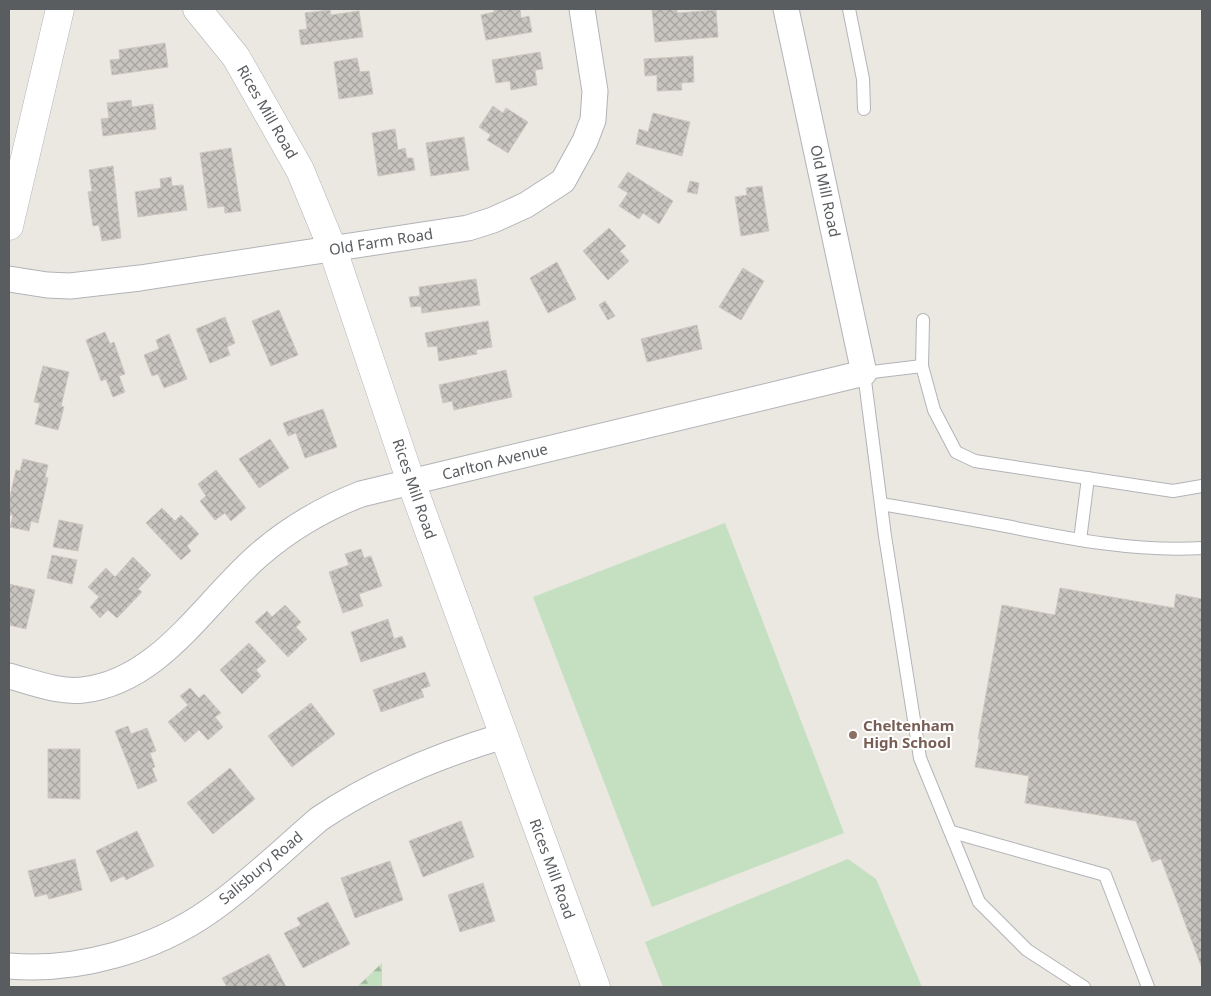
<svg xmlns="http://www.w3.org/2000/svg" width="1211" height="996" viewBox="0 0 1211 996" font-family="'Noto Sans',sans-serif">
  <defs>
    <pattern id="forest-firs" width="22" height="20" patternUnits="userSpaceOnUse" patternTransform="scale(1.25)"><rect width="22" height="20" fill="#c4e0c0"/><path d="M5 1l3.5 6h-7zM16 11l3.5 6h-7z" fill="#a2b99f"/></pattern>
    <pattern id="building-cross-hatch" width="8" height="8" patternUnits="userSpaceOnUse" patternTransform="scale(1.25)"><rect width="8" height="8" fill="#c8c4bf"/><path d="M0 0l8 8M0 8l8-8" fill="none" stroke="#a5a29f"/></pattern>
  </defs>
  <rect width="100%" height="100%" fill="#ebe7e1"/>
  <path fill="url(#forest-firs)" d="M 382,963 L 382,987 L 357,987 Z"/>
  <g fill="#c4e0c0">
    <path d="M 725,523 L 844,833 L 652,907 L 533,597 Z"/>
    <path d="M 848,859 L 876,879 L 922,987 L 663,987 L 645,942 Z"/>
  </g>
  <g fill="url(#building-cross-hatch)" stroke="#cec8c0">
    <path d="M 494,9 L 520,9 L 521,18 L 529,16 L 532,32 L 486,40 L 481,15 L 494,12 Z"/>
    <path d="M 652,9 L 677,9 L 677,13 L 716,10 L 718,37 L 655,42 Z"/>
    <path d="M 330,10 L 331,15 L 359,11 L 363,37 L 301,45 L 299,30 L 307,29 L 305,13 Z"/>
    <path d="M 165,43 L 168,67 L 112,75 L 110,60 L 120,59 L 119,50 Z"/>
    <path d="M 540,52 L 543,69 L 535,70 L 537,85 L 511,90 L 510,81 L 496,83 L 492,60 Z"/>
    <path d="M 693,56 L 694,82 L 681,83 L 682,90 L 657,91 L 657,75 L 645,76 L 644,59 Z"/>
    <path d="M 357,58 L 360,72 L 369,71 L 373,94 L 339,99 L 334,62 Z"/>
    <path d="M 131,100 L 132,107 L 153,104 L 156,129 L 103,136 L 101,119 L 109,118 L 107,103 Z"/>
    <path d="M 493,106 L 503,113 L 506,108 L 528,122 L 508,153 L 487,140 L 491,135 L 479,127 Z"/>
    <path d="M 653,113 L 690,122 L 682,156 L 636,144 L 639,129 L 648,132 Z"/>
    <path d="M 395,129 L 398,150 L 405,148 L 407,158 L 413,158 L 415,170 L 378,176 L 372,133 Z"/>
    <path d="M 464,137 L 469,170 L 431,176 L 426,143 Z"/>
    <path d="M 231,148 L 241,211 L 225,213 L 224,206 L 208,208 L 200,153 Z"/>
    <path d="M 113,166 L 121,238 L 102,241 L 99,225 L 93,226 L 88,192 L 92,191 L 89,170 Z"/>
    <path d="M 628,172 L 673,201 L 659,224 L 643,213 L 639,219 L 619,206 L 628,193 L 618,187 Z"/>
    <path d="M 171,177 L 172,186 L 183,185 L 187,210 L 138,217 L 135,192 L 161,188 L 160,179 Z"/>
    <path d="M 690,181 L 699,183 L 697,194 L 687,192 Z"/>
    <path d="M 762,186 L 769,231 L 741,236 L 735,197 L 747,195 L 746,188 Z"/>
    <path d="M 609,228 L 626,246 L 620,251 L 629,261 L 608,280 L 583,251 Z"/>
    <path d="M 557,262 L 576,299 L 548,313 L 530,278 Z"/>
    <path d="M 743,268 L 764,281 L 741,320 L 719,307 Z"/>
    <path d="M 476,279 L 480,305 L 422,313 L 421,306 L 411,307 L 409,297 L 420,296 L 419,287 Z"/>
    <path d="M 605,301 L 615,316 L 608,320 L 599,305 Z"/>
    <path d="M 279,310 L 298,355 L 271,366 L 252,321 Z"/>
    <path d="M 225,317 L 235,343 L 227,347 L 230,355 L 210,363 L 196,329 Z"/>
    <path d="M 488,321 L 492,347 L 476,350 L 477,354 L 439,361 L 437,346 L 428,347 L 425,333 Z"/>
    <path d="M 697,325 L 702,349 L 647,362 L 641,339 Z"/>
    <path d="M 105,332 L 110,344 L 114,342 L 125,374 L 119,376 L 125,392 L 113,397 L 106,379 L 101,381 L 86,340 Z"/>
    <path d="M 169,334 L 187,379 L 164,388 L 158,374 L 152,376 L 144,355 L 159,349 L 156,340 Z"/>
    <path d="M 43,366 L 69,372 L 61,406 L 64,407 L 58,430 L 35,424 L 40,403 L 34,402 Z"/>
    <path d="M 506,370 L 512,397 L 454,410 L 452,401 L 443,403 L 439,385 Z"/>
    <path d="M 323,409 L 337,447 L 305,458 L 296,433 L 288,436 L 283,423 Z"/>
    <path d="M 270,439 L 289,468 L 259,488 L 239,459 Z"/>
    <path d="M 23,459 L 48,465 L 45,477 L 48,478 L 38,523 L 31,521 L 29,531 L 10,527 L 13,515 L 9,515 L 9,501 L 16,470 L 20,471 Z"/>
    <path d="M 216,470 L 246,508 L 231,521 L 225,513 L 215,520 L 200,501 L 206,496 L 198,484 Z"/>
    <path d="M 162,508 L 175,521 L 181,515 L 199,534 L 187,546 L 191,551 L 181,560 L 146,523 Z"/>
    <path d="M 59,520 L 83,525 L 78,551 L 53,547 Z"/>
    <path d="M 361,549 L 364,558 L 371,556 L 382,586 L 359,594 L 363,606 L 343,613 L 329,572 L 349,565 L 345,554 Z"/>
    <path d="M 52,555 L 77,560 L 72,584 L 47,578 Z"/>
    <path d="M 133,557 L 151,575 L 138,589 L 142,592 L 117,618 L 108,610 L 100,618 L 90,607 L 99,597 L 88,587 L 106,568 L 115,577 Z"/>
    <path d="M 9,584 L 35,590 L 26,629 L 9,625 Z"/>
    <path d="M 1060,588 L 1174,608 L 1176,594 L 1202,599 L 1202,968 L 1161,859 L 1152,862 L 1136,821 L 1025,803 L 1029,776 L 975,767 L 980,739 L 978,739 L 1002,605 L 1055,615 Z"/>
    <path d="M 285,605 L 301,622 L 296,627 L 307,639 L 288,657 L 255,622 L 267,611 L 272,617 Z"/>
    <path d="M 388,619 L 394,639 L 402,636 L 406,647 L 361,662 L 351,632 Z"/>
    <path d="M 249,643 L 266,661 L 256,670 L 261,676 L 242,694 L 220,670 Z"/>
    <path d="M 425,672 L 430,686 L 421,689 L 424,697 L 381,712 L 373,690 Z"/>
    <path d="M 190,688 L 199,698 L 204,694 L 221,713 L 215,717 L 223,727 L 208,740 L 199,730 L 185,742 L 168,722 L 188,705 L 180,696 Z"/>
    <path d="M 311,703 L 335,734 L 292,767 L 268,736 Z"/>
    <path d="M 128,726 L 131,734 L 147,728 L 156,751 L 150,753 L 155,767 L 152,768 L 157,781 L 138,789 L 115,731 Z"/>
    <path d="M 48,749 L 80,749 L 80,799 L 48,798 Z"/>
    <path d="M 230,768 L 255,799 L 213,834 L 187,803 Z"/>
    <path d="M 461,821 L 474,857 L 423,877 L 409,841 Z"/>
    <path d="M 137,831 L 154,866 L 126,880 L 124,876 L 111,882 L 96,851 Z"/>
    <path d="M 75,859 L 82,890 L 49,899 L 47,894 L 35,897 L 28,871 Z"/>
    <path d="M 390,861 L 403,900 L 355,918 L 341,878 Z"/>
    <path d="M 483,883 L 495,921 L 460,932 L 448,895 Z"/>
    <path d="M 328,902 L 350,944 L 303,968 L 284,933 L 301,925 L 297,918 Z"/>
    <path d="M 269,954 L 286,987 L 227,987 L 222,978 Z"/>
  </g>
  <g fill="none" stroke-linecap="round" stroke-linejoin="round">
    <g stroke="#b1b4b7" stroke-width="14">
      <g id="service">
        <path d="M 849,9 L 863,79 L 864,109"/>
        <path d="M 922,366 L 923,320"/>
        <path d="M 881,504 C 923,511 964,518 1006,526 C 1070,539 1136,552 1202,548"/>
        <path d="M 1080,540 L 1088,478"/>
        <path d="M 952,832 L 1105,875 L 1148,987"/>
        <path d="M 1084,987 L 1027,950 L 979,902 L 920,758 L 885,536 L 864,373 L 922,366 L 934,410 L 956,452 L 975,461 L 1173,491 L 1202,486"/>
      </g>
    </g>
    <g stroke="#b1b4b7" stroke-width="27">
      <g id="minor">
        <path d="M 9,279 L 47,285 L 70,286 L 140,278 L 468,228 L 493,220 L 526,205 L 563,181 L 585,141 L 593,120 L 595,91 L 582,9"/>
        <path d="M 9,676 C 32,682 59,693 83,690 C 161,681 205,601 260,554 C 289,529 325,508 361,494 L 864,373 L 786,9"/>
        <path d="M 9,966 C 77,972 155,950 211,910 C 247,885 285,848 319,819 C 375,781 437,756 503,736"/>
      </g>
    </g>
    <g stroke="#b1b4b7" stroke-width="29">
      <path id="tertiary" d="M 197,9 L 236,57 L 300,170 L 333,250 L 411,482 L 596,987"/>
    </g>
    <g stroke="#b0b4b7" stroke-width="29">
      <path id="secondary" d="M 9,226 L 60,9"/>
    </g>
    <use href="#service" stroke="#fff" stroke-width="12"/>
    <use href="#minor" stroke="#fff" stroke-width="25"/>
    <use href="#tertiary" stroke="#fff" stroke-width="28"/>
    <use href="#secondary" stroke="#fff" stroke-width="28"/>
  </g>
  <circle fill="#8d6e63" stroke="#fff" stroke-width="2" cx="853" cy="735" r="5"/>
  <g text-anchor="middle" stroke-width="4" stroke-linejoin="round" paint-order="stroke">
    <g font-size="15" fill="#595d60" stroke="#fff">
      <text transform="translate(267 112) rotate(60)" y="5">Rices Mill Road</text>
      <text transform="translate(825 191) rotate(78)" y="5">Old Mill Road</text>
      <text transform="translate(381 242) rotate(-9)" y="5">Old Farm Road</text>
      <text transform="translate(495 462) rotate(-14)" y="5">Carlton Avenue</text>
      <text transform="translate(414 489) rotate(71)" y="5">Rices Mill Road</text>
      <text transform="translate(261 868) rotate(-40)" y="5">Salisbury Road</text>
      <text transform="translate(552 869) rotate(70)" y="5">Rices Mill Road</text>
    </g>
    <g font-size="15" font-weight="bold" fill="#785e54" stroke="#fff" text-anchor="start">
      <text x="863" y="731">Cheltenham<tspan x="863" dy="17">High School</tspan></text>
    </g>
  </g>
  <rect width="1211" height="996" fill="none" stroke="#595d60" stroke-width="20"/>
</svg>
